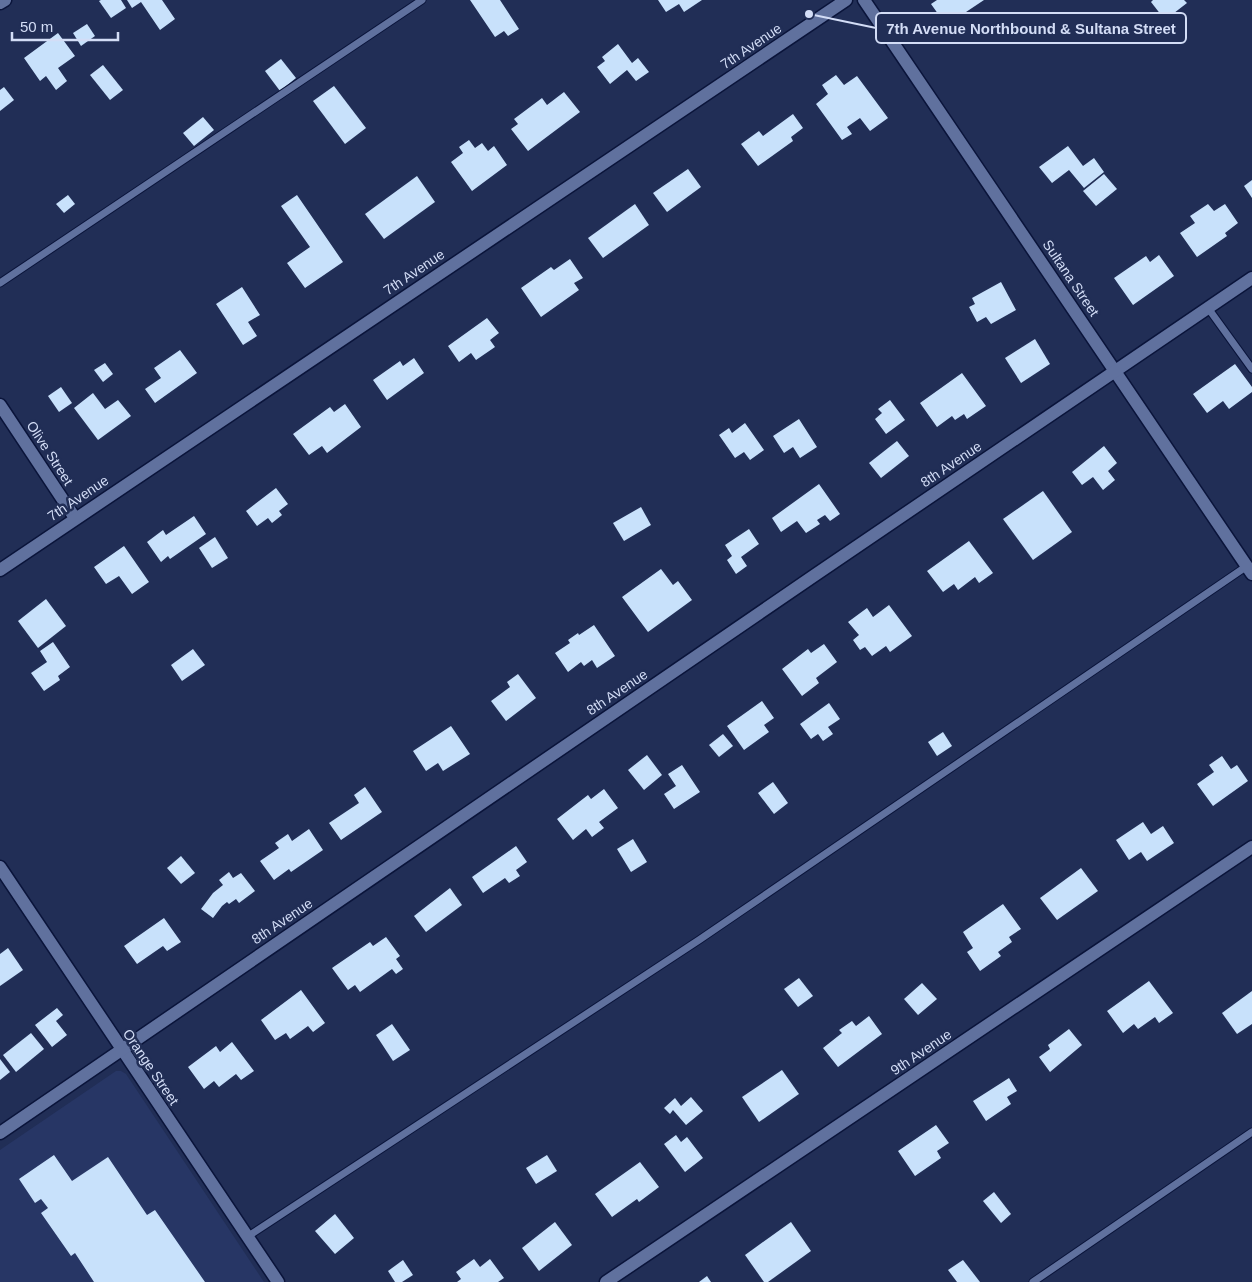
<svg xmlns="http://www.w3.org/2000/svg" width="1252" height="1282" viewBox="0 0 1252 1282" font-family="Helvetica,sans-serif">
  <rect width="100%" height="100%" fill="#212e56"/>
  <path fill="#273665" d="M 116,1071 L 121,1071 L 126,1074 L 264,1282 L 0,1282 L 0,1150 Z"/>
  <g fill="#c8e1fb">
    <path d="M 101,0 L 121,0 L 126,8 L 111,18 L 99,1 Z"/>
    <path d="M 127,0 L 162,0 L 175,19 L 160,30 L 141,2 L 132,8 Z"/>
    <path d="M 470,0 L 500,0 L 519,29 L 508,36 L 504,31 L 495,37 Z"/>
    <path d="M 658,0 L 702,0 L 684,12 L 679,4 L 666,12 Z"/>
    <path d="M 937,0 L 984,0 L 966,12 L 969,17 L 957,25 L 954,20 L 946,25 L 931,4 Z"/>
    <path d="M 1153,0 L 1184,0 L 1187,3 L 1165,20 L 1151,2 Z"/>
    <path d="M 87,24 L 95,36 L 81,46 L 73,33 Z"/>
    <path d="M 58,33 L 75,56 L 58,68 L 67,81 L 56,90 L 46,76 L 40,81 L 24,58 Z"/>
    <path d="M 618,44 L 632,63 L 638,58 L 649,72 L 636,81 L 627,70 L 610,84 L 597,67 L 605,61 L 602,57 Z"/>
    <path d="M 281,59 L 296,78 L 280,91 L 265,71 Z"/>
    <path d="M 103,65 L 123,90 L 110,100 L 90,75 Z"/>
    <path d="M 836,75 L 844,85 L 857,76 L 888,118 L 870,131 L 860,118 L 847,127 L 852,134 L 842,140 L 816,104 L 828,94 L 822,85 Z"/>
    <path d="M 334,86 L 366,128 L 345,144 L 313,101 Z"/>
    <path d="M 4,87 L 14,100 L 0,111 L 0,90 Z"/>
    <path d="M 564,92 L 580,112 L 528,151 L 511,129 L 518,124 L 514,119 L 542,98 L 547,105 Z"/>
    <path d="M 793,114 L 803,128 L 791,137 L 793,141 L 758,166 L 741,144 L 759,131 L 763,136 Z"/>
    <path d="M 203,117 L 214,130 L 194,146 L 183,133 Z"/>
    <path d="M 469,140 L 475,148 L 482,143 L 488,151 L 494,146 L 507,165 L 472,191 L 451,162 L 463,153 L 459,147 Z"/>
    <path d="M 1068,146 L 1083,166 L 1094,158 L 1104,172 L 1084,188 L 1069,170 L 1052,183 L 1039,167 Z"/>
    <path d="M 688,169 L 701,187 L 667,212 L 653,193 Z"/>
    <path d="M 1104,174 L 1117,189 L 1096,206 L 1083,191 Z"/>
    <path d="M 417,176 L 435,202 L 384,239 L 365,214 Z"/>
    <path d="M 1252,180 L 1252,198 L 1244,186 Z"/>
    <path d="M 68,195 L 75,204 L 64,213 L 56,204 Z"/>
    <path d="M 297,195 L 343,262 L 305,288 L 287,263 L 310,247 L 281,206 Z"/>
    <path d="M 635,204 L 649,225 L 603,258 L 588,238 Z"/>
    <path d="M 1208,204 L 1214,211 L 1225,204 L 1238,223 L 1225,233 L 1227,236 L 1197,257 L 1180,233 L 1195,223 L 1190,216 Z"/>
    <path d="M 1159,255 L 1174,276 L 1133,305 L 1114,278 L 1146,256 L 1150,262 Z"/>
    <path d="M 570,259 L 583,278 L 574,283 L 579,290 L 541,317 L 521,288 L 551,267 L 554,270 Z"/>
    <path d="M 1001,282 L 1016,310 L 991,324 L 986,317 L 977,322 L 969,307 L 975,304 L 972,298 Z"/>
    <path d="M 242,287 L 260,315 L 248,322 L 257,336 L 243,345 L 216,304 Z"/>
    <path d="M 487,318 L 499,333 L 490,340 L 495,347 L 476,360 L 471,353 L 459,362 L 448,346 Z"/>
    <path d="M 1035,339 L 1050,364 L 1021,383 L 1005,358 Z"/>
    <path d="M 180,350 L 197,373 L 155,403 L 145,389 L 161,378 L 154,368 Z"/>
    <path d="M 414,358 L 424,373 L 387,400 L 373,380 L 400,361 L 403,366 Z"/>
    <path d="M 105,363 L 113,374 L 103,382 L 94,370 Z"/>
    <path d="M 1235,364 L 1252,387 L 1252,392 L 1229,409 L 1223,401 L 1207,413 L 1193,394 Z"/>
    <path d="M 962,373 L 986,406 L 967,419 L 964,414 L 955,420 L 952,416 L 937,427 L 920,403 Z"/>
    <path d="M 61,387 L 72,403 L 59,412 L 48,396 Z"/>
    <path d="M 93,393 L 105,409 L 118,400 L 131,416 L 98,440 L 74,408 Z"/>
    <path d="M 890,400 L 905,420 L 886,434 L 875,419 L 882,413 L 878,409 Z"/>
    <path d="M 345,404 L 361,427 L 327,453 L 322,446 L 309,455 L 293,434 L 330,407 L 334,412 Z"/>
    <path d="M 799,419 L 817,447 L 800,458 L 793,447 L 784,453 L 773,436 Z"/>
    <path d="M 745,423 L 764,450 L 750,460 L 744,452 L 735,458 L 719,435 L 729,428 L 732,433 Z"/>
    <path d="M 897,441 L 909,456 L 881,478 L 869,463 Z"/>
    <path d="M 1104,446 L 1117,463 L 1108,471 L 1115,480 L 1103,490 L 1093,477 L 1082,485 L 1072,472 Z"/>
    <path d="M 819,484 L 840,514 L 830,521 L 825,515 L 817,520 L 820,524 L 806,533 L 797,521 L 781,532 L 772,518 Z"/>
    <path d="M 276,488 L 288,504 L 279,511 L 282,515 L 272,523 L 268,518 L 257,526 L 246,511 Z"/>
    <path d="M 1043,491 L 1072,532 L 1033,560 L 1003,519 Z"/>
    <path d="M 641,507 L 651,525 L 624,541 L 613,523 Z"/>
    <path d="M 194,516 L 206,534 L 170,559 L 168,556 L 161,562 L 147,542 L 163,530 L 166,535 Z"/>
    <path d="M 749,529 L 759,544 L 741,557 L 747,566 L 736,574 L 727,560 L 732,556 L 725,545 Z"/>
    <path d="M 215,537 L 228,558 L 212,568 L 199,548 Z"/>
    <path d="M 969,541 L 993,573 L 979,583 L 975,577 L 958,590 L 954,584 L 943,592 L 927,571 Z"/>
    <path d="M 124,546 L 149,582 L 132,594 L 119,576 L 106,584 L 94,567 Z"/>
    <path d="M 661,569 L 673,585 L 678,581 L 692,600 L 648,632 L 622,597 Z"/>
    <path d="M 46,599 L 66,626 L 38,648 L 18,621 Z"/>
    <path d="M 889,605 L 912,636 L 890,652 L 886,646 L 872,656 L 865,647 L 860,650 L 853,640 L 859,635 L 848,622 L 867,608 L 873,617 Z"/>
    <path d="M 594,625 L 615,656 L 597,668 L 592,660 L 584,666 L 581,662 L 568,672 L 555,653 L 570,643 L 568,640 L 578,633 L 579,635 Z"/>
    <path d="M 53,642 L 70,667 L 58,676 L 60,680 L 44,691 L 31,673 L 47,662 L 40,651 Z"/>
    <path d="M 824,644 L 837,662 L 816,678 L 819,683 L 802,696 L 782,669 L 808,649 L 811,653 Z"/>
    <path d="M 193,649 L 205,665 L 182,681 L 171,665 Z"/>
    <path d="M 518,674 L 536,698 L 506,721 L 491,701 L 510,687 L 507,682 Z"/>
    <path d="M 762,701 L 774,718 L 764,725 L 769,732 L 744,750 L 727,726 Z"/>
    <path d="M 829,703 L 840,719 L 828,727 L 833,734 L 823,741 L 818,734 L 811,739 L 800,724 Z"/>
    <path d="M 451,726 L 470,754 L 443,771 L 438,763 L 426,771 L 413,751 Z"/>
    <path d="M 943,732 L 952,746 L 937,756 L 928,742 Z"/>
    <path d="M 723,734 L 733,746 L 719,757 L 709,745 Z"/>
    <path d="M 647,755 L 662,775 L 644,790 L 628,770 Z"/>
    <path d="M 1222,756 L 1231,769 L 1237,765 L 1248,781 L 1213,806 L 1197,784 L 1214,772 L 1209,765 Z"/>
    <path d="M 682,765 L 700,792 L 674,809 L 664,794 L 676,786 L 668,774 Z"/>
    <path d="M 773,782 L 788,803 L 774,814 L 758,793 Z"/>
    <path d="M 365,787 L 382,812 L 341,840 L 329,823 L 359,803 L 354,795 Z"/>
    <path d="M 604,789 L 618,808 L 599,822 L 604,828 L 592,837 L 586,829 L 573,840 L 557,819 L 588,795 L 591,799 Z"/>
    <path d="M 1143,822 L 1151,834 L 1163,826 L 1174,843 L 1147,861 L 1141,852 L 1129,860 L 1116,840 Z"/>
    <path d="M 309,829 L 323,850 L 291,872 L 289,869 L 274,880 L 260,861 L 279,848 L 275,843 L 288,834 L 292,841 Z"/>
    <path d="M 633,839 L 647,862 L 631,872 L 617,849 Z"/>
    <path d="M 516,846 L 527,862 L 516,870 L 520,876 L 509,883 L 505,878 L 483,893 L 472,877 Z"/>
    <path d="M 181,856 L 195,873 L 181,884 L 167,868 Z"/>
    <path d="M 1081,868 L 1098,891 L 1057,920 L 1040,898 Z"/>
    <path d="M 229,872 L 233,878 L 241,873 L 255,891 L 239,903 L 236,899 L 229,904 L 227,902 L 222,906 L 213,918 L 201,909 L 213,893 L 223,885 L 219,880 Z"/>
    <path d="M 450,888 L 462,905 L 426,932 L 414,916 Z"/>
    <path d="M 1003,904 L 1021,929 L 1009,937 L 1012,942 L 998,952 L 1001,956 L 980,971 L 967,952 L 973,948 L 963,932 Z"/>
    <path d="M 164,918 L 181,942 L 167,951 L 163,946 L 137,964 L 124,946 Z"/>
    <path d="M 386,937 L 400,956 L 396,959 L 403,969 L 396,974 L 392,969 L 360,992 L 355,985 L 348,990 L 332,968 L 370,942 L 373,946 Z"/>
    <path d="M 8,948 L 23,970 L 0,986 L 0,954 Z"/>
    <path d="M 799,978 L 813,996 L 798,1007 L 784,989 Z"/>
    <path d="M 1149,981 L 1173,1013 L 1159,1023 L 1155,1017 L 1138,1029 L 1134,1024 L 1123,1033 L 1107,1011 Z"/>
    <path d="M 922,983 L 937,999 L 918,1015 L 904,999 Z"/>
    <path d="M 301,990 L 325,1023 L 313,1032 L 308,1026 L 290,1039 L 286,1033 L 275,1040 L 261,1020 Z"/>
    <path d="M 1252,991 L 1252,1024 L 1237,1034 L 1222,1013 Z"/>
    <path d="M 57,1008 L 63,1015 L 56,1021 L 67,1035 L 52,1047 L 35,1025 Z"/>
    <path d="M 869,1016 L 882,1034 L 838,1067 L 823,1048 L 842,1033 L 839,1030 L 852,1021 L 856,1026 Z"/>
    <path d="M 392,1024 L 410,1050 L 393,1061 L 376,1035 Z"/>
    <path d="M 1069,1029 L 1082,1045 L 1050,1072 L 1039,1057 L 1050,1049 L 1048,1045 Z"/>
    <path d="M 31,1033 L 44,1049 L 16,1072 L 3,1055 Z"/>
    <path d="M 232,1042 L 254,1071 L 241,1080 L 236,1074 L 219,1087 L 214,1081 L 204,1089 L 188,1067 L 216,1046 L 220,1052 Z"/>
    <path d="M 0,1059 L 10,1072 L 0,1080 Z"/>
    <path d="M 782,1070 L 799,1094 L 759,1122 L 742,1097 Z"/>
    <path d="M 1009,1078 L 1017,1091 L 1007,1097 L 1011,1104 L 986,1121 L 973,1101 Z"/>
    <path d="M 691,1097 L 703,1111 L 686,1125 L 673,1110 L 670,1114 L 664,1108 L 675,1098 L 681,1106 Z"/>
    <path d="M 936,1125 L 949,1143 L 937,1151 L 941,1158 L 915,1176 L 898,1151 Z"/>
    <path d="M 676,1135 L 681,1142 L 687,1137 L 703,1158 L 685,1172 L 664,1144 Z"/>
    <path d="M 54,1155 L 72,1181 L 108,1157 L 147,1215 L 155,1210 L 205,1282 L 94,1282 L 75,1253 L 71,1256 L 41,1213 L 48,1208 L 41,1199 L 35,1203 L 19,1179 Z"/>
    <path d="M 547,1155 L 557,1171 L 536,1184 L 526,1168 Z"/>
    <path d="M 640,1162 L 659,1187 L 639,1202 L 637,1199 L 612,1217 L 595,1194 Z"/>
    <path d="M 994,1192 L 1011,1214 L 1001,1223 L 983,1201 Z"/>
    <path d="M 335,1214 L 354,1238 L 335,1254 L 315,1231 Z"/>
    <path d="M 555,1222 L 572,1245 L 539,1271 L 522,1248 Z"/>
    <path d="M 791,1222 L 811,1251 L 768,1282 L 764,1282 L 745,1255 Z"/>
    <path d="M 474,1259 L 480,1267 L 490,1259 L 504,1278 L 498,1282 L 457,1282 L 461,1279 L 456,1272 Z"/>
    <path d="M 403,1260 L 413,1275 L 402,1282 L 395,1282 L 388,1271 Z"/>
    <path d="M 963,1260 L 970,1269 L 980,1282 L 957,1282 L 948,1270 Z"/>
    <path d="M 707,1276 L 711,1282 L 699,1282 Z"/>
  </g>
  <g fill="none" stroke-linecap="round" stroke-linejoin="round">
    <g stroke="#0a143a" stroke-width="9">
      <g id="service">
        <path d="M 0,283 L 422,0"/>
        <path d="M 1208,308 L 1252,369"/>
        <path d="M 247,1237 L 699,940 L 1247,566"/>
        <path d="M 1033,1282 L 1252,1132"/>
      </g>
    </g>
    <g stroke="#0a143a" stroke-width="15">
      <g id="minor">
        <path d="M 864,0 L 1252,574"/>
        <path d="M 0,3 L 5,0"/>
        <path d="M 0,405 L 75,518"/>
        <path d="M 0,867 L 278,1282"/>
        <path d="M 0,1133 L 815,575 L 1252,278"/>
      </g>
    </g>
    <g stroke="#0a143a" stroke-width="15">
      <g id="tertiary">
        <path d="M 0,570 L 846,0"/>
        <path d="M 606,1282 L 1252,847"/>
      </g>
    </g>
    <use href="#service" stroke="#60719e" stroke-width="7"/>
    <use href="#minor" stroke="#60719e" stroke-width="12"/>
    <use href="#tertiary" stroke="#60719e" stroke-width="12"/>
  </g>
  <g text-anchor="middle" stroke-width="5" stroke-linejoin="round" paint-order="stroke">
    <g font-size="14" fill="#d3ddf6" stroke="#212e56">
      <text transform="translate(751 46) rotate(-34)" y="5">7th Avenue</text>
      <text transform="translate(414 272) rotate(-34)" y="5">7th Avenue</text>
      <text transform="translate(1071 278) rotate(56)" y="5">Sultana Street</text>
      <text transform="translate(50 453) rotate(57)" y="5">Olive Street</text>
      <text transform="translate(951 464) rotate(-34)" y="5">8th Avenue</text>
      <text transform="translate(78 498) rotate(-34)" y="5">7th Avenue</text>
      <text transform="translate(617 692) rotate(-34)" y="5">8th Avenue</text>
      <text transform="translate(282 921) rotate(-34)" y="5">8th Avenue</text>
      <text transform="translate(921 1052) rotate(-34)" y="5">9th Avenue</text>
      <text transform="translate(151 1067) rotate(56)" y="5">Orange Street</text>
    </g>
  </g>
  <path fill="none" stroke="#d3ddf6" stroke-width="2" d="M809 14L876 28"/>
  <circle fill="#d3ddf6" stroke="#212e56" stroke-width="2" cx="809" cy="14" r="5"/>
  <rect fill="#212e56" stroke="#d3ddf6" stroke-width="2" x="876" y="13" width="310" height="30" rx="5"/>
  <g font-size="15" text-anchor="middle" font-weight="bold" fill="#d3ddf6">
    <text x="1031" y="34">7th Avenue Northbound &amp; Sultana Street</text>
  </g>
  <path d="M12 32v8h106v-8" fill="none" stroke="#d3ddf6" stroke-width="2.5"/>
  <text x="20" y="32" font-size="15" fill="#d3ddf6" stroke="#212e56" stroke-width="4" paint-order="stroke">50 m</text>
</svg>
